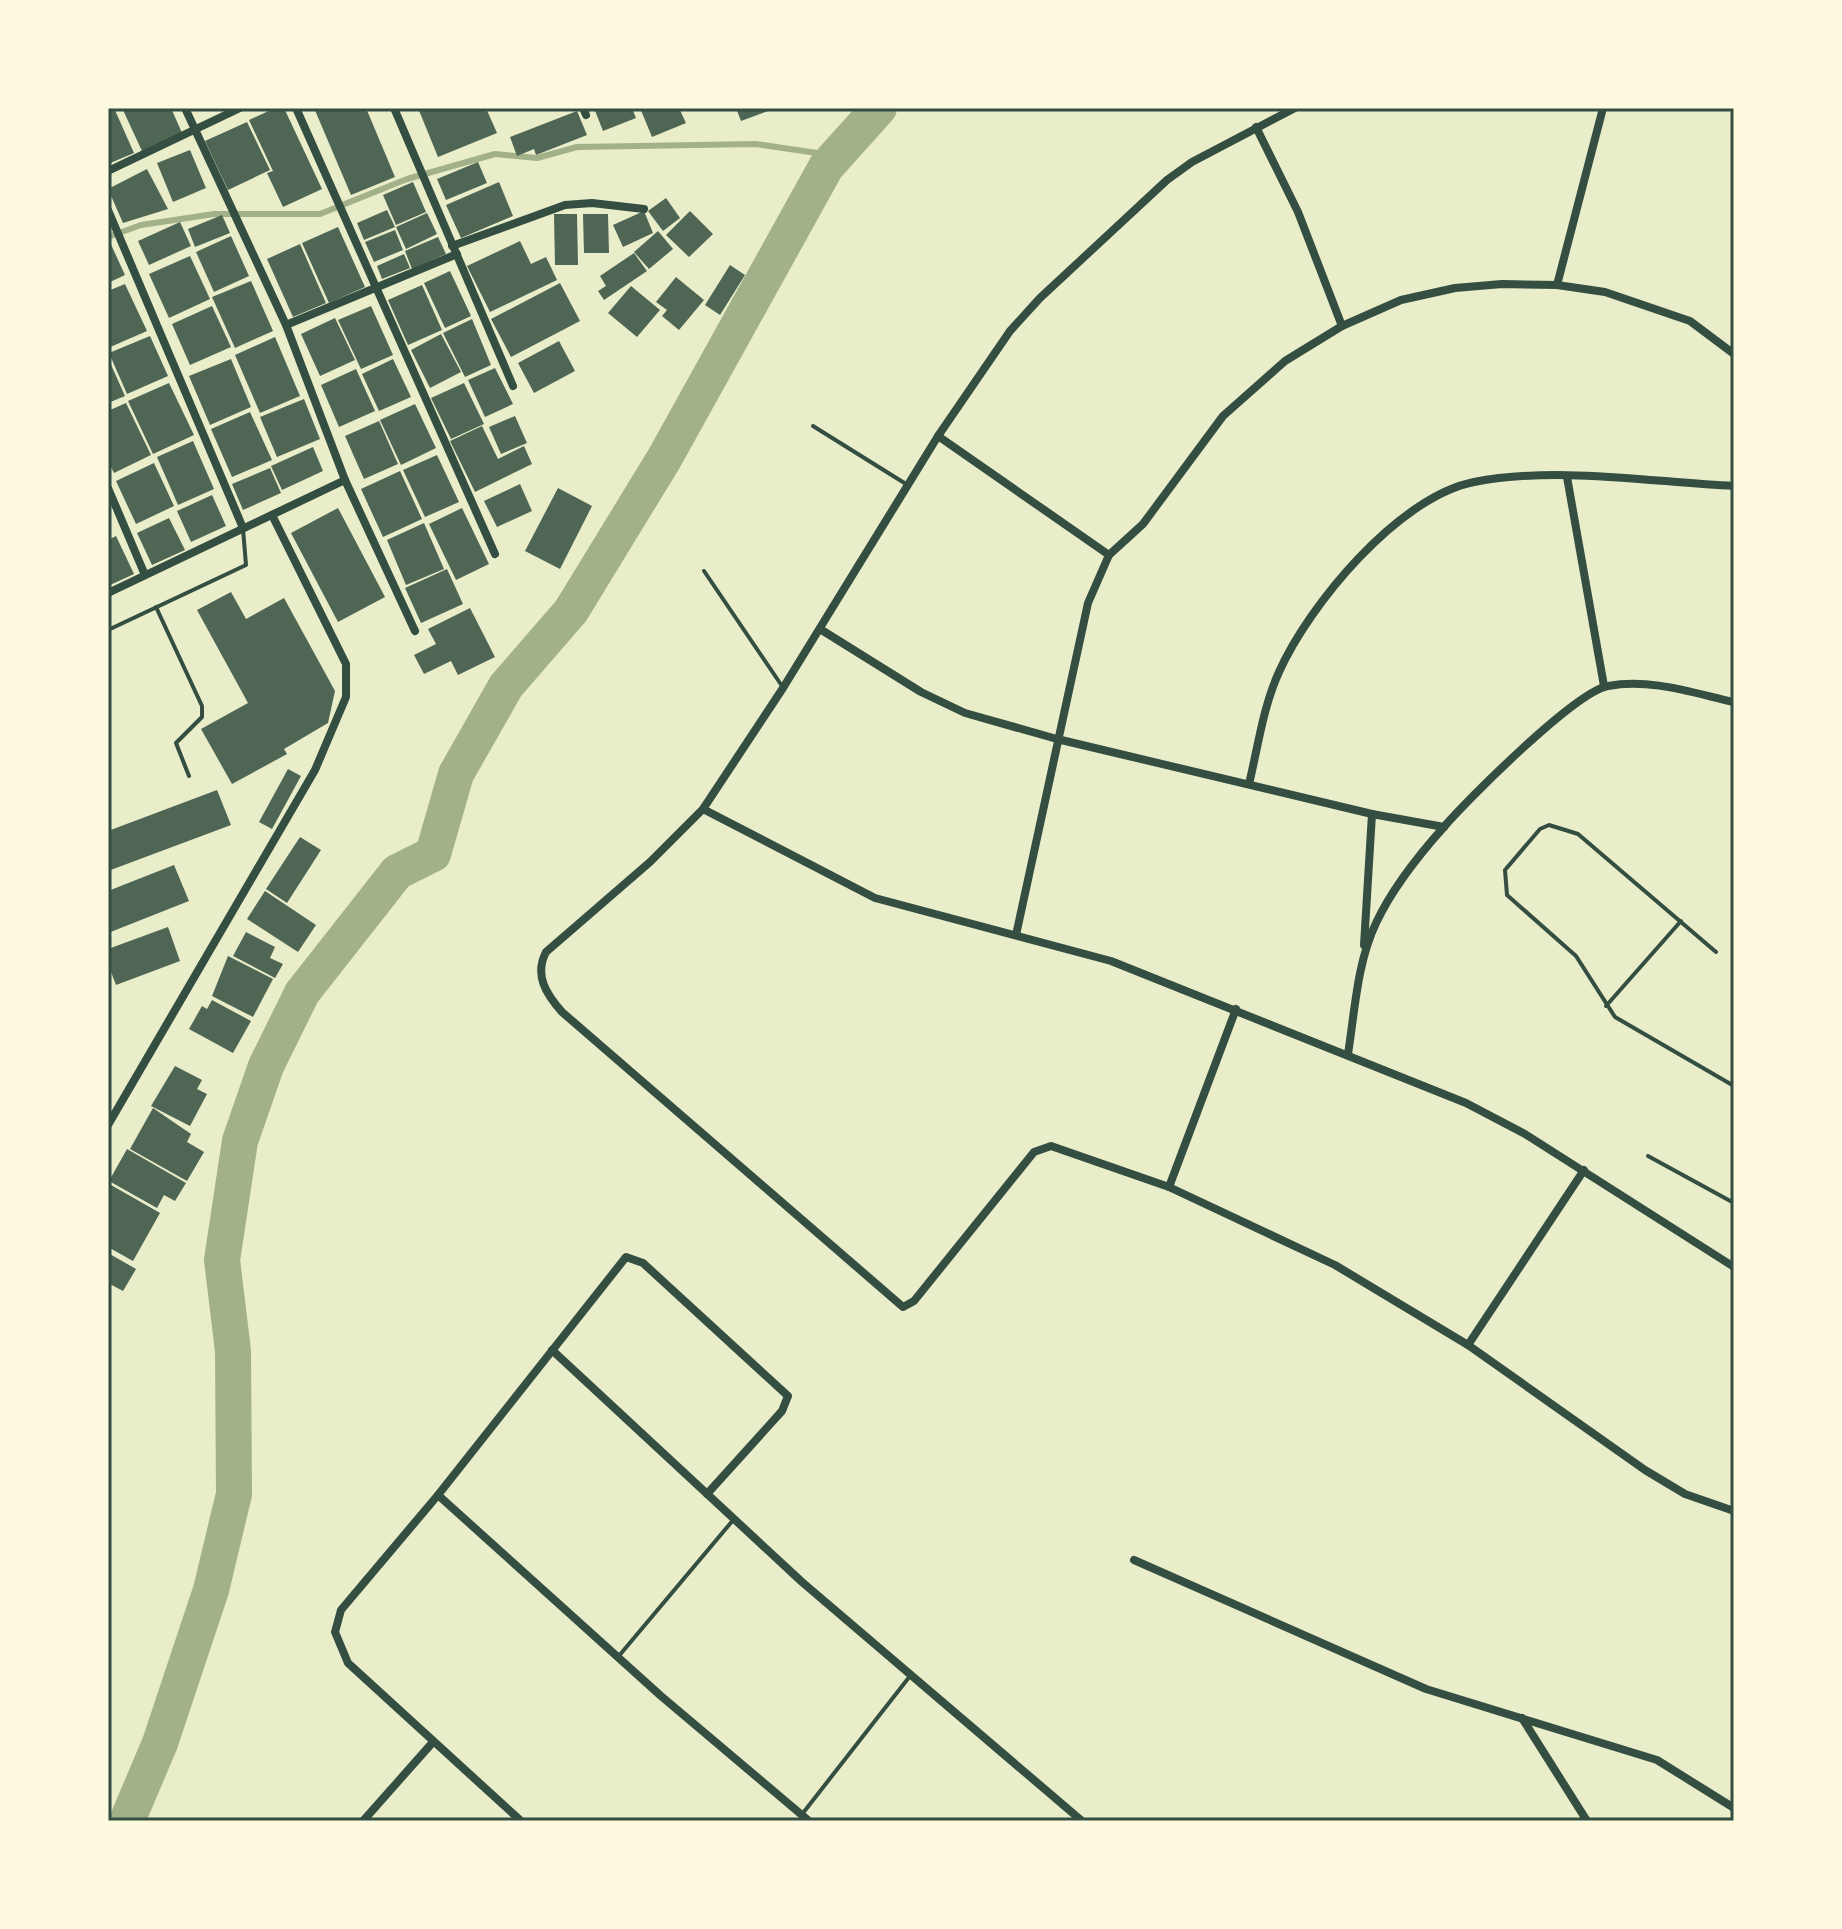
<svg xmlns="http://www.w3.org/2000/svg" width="1842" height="1929" viewBox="0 0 1842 1929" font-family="'Golos Text',sans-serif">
  <rect width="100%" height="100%" fill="#e9edc9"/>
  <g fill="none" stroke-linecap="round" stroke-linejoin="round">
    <path stroke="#a3b18a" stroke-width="6" d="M 108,237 L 141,225 L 214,214 L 320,214 L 407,179 L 495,154 L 537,158 L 577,147 L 756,144 L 837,156"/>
    <path stroke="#a3b18a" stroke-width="36" d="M 127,1821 L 160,1743 L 211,1590 L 234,1494 L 233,1351 L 222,1260 L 240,1141 L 266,1066 L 302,993 L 397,872 L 433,854 L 456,774 L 506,686 L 571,611 L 664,459 L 826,167 L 879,108"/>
  </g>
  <g fill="#4f6655">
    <path d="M 108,108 L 114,108 L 134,153 L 108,164 Z"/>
    <path d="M 127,108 L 171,108 L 182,133 L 142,151 L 123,110 Z"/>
    <path d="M 275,108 L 284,108 L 322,189 L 283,207 L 267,173 L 273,171 L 249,120 Z"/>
    <path d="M 314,108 L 366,108 L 395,177 L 351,195 Z"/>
    <path d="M 418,108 L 486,108 L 497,133 L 438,157 Z"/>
    <path d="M 594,108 L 632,108 L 636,118 L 603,131 Z"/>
    <path d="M 640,108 L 679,108 L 686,123 L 652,137 Z"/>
    <path d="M 736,108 L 776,108 L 741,121 Z"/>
    <path d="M 577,111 L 587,135 L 536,155 L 534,149 L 517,156 L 510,137 Z"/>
    <path d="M 247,122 L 270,170 L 228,190 L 205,141 Z"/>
    <path d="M 190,150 L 206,188 L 173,202 L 157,163 Z"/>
    <path d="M 478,162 L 487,183 L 446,200 L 437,179 Z"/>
    <path d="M 147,169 L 168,209 L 123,223 L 108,189 Z"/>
    <path d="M 413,182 L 426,212 L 396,225 L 383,195 Z"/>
    <path d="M 499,182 L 513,216 L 461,238 L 446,205 Z"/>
    <path d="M 666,198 L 680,218 L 663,231 L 648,211 Z"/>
    <path d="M 387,210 L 395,227 L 364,240 L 357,223 Z"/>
    <path d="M 644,211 L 653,233 L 623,247 L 613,225 Z"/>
    <path d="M 690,211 L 713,234 L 689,257 L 666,235 Z"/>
    <path d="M 427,213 L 437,234 L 406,249 L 396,227 Z"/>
    <path d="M 554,214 L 577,214 L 578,265 L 555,265 Z"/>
    <path d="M 583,214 L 608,214 L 609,253 L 584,253 Z"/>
    <path d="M 222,215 L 230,233 L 195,247 L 188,229 Z"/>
    <path d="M 180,222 L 191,246 L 149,265 L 138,241 Z"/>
    <path d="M 338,227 L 365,287 L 329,303 L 302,243 Z"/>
    <path d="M 395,230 L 403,250 L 374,262 L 365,242 Z"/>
    <path d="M 658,231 L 673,249 L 649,269 L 634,252 Z"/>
    <path d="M 231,236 L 249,276 L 214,292 L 196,252 Z"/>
    <path d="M 438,237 L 446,254 L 412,269 L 405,251 Z"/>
    <path d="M 108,238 L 125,275 L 108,283 Z"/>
    <path d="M 520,241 L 531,264 L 546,257 L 557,280 L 490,312 L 467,266 Z"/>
    <path d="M 300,244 L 326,303 L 293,317 L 267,259 Z"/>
    <path d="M 634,253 L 647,271 L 604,300 L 598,291 L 606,286 L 600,276 Z"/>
    <path d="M 404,254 L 410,268 L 382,279 L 377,266 Z"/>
    <path d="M 190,256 L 210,299 L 169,318 L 149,274 Z"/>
    <path d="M 730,265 L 745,275 L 720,315 L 705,305 Z"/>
    <path d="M 450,271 L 471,316 L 445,328 L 424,283 Z"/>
    <path d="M 676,277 L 704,300 L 679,330 L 662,316 L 667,310 L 656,302 Z"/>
    <path d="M 251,281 L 273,331 L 235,348 L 212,297 Z"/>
    <path d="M 560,283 L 580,321 L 511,357 L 491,319 Z"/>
    <path d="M 125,284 L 147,331 L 108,348 L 108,291 Z"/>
    <path d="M 422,285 L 442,330 L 408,345 L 388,300 Z"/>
    <path d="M 631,286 L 660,310 L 637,337 L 608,313 Z"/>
    <path d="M 212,306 L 231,347 L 190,365 L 172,324 Z"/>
    <path d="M 371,306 L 393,355 L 361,369 L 338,320 Z"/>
    <path d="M 335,318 L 355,360 L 320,376 L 301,334 Z"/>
    <path d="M 472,319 L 491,365 L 465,377 L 443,333 Z"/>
    <path d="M 441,334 L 461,372 L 430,388 L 411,350 Z"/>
    <path d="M 150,336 L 168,376 L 127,394 L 109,353 Z"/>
    <path d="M 275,337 L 300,396 L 260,413 L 235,355 Z"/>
    <path d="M 559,341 L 575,371 L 534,393 L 518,363 Z"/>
    <path d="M 108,358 L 125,396 L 108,403 Z"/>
    <path d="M 231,359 L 251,407 L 210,425 L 189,376 Z"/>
    <path d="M 393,359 L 411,397 L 379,411 L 362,374 Z"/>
    <path d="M 495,368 L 513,404 L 485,417 L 468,380 Z"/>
    <path d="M 356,369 L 375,411 L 339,427 L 321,385 Z"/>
    <path d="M 169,383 L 194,435 L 153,454 L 128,401 Z"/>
    <path d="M 464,383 L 484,424 L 451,439 L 431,398 Z"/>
    <path d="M 304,399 L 320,439 L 277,457 L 260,417 Z"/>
    <path d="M 126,403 L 151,455 L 114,473 L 108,461 L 108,411 Z"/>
    <path d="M 415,404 L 436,448 L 401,465 L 380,420 Z"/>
    <path d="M 250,412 L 272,460 L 232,477 L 211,429 Z"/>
    <path d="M 515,416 L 527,443 L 501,454 L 489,427 Z"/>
    <path d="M 379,421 L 398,464 L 364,479 L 345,436 Z"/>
    <path d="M 482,426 L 498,459 L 524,446 L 532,464 L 475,492 L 450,441 Z"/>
    <path d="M 193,441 L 214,489 L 178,505 L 157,457 Z"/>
    <path d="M 313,447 L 323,471 L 282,490 L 271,466 Z"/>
    <path d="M 437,455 L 459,502 L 425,517 L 403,470 Z"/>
    <path d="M 154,463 L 174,506 L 136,524 L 116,481 Z"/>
    <path d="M 270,468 L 281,493 L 243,510 L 232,484 Z"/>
    <path d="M 400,471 L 422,519 L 383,537 L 361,489 Z"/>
    <path d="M 520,484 L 532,511 L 497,527 L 484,501 Z"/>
    <path d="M 558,488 L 592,506 L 560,569 L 525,551 Z"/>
    <path d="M 212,495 L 226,526 L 191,542 L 177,511 Z"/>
    <path d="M 338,508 L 385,597 L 338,622 L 291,533 Z"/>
    <path d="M 462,508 L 489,564 L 456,580 L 429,524 Z"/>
    <path d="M 169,518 L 185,550 L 152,565 L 137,533 Z"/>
    <path d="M 424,523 L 444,569 L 406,585 L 387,540 Z"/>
    <path d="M 116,536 L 134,574 L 108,586 L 108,540 Z"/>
    <path d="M 447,569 L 463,604 L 421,623 L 405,588 Z"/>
    <path d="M 231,592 L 246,619 L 284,598 L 335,691 L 328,723 L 284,749 L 287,754 L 232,784 L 201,729 L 248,703 L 197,610 Z"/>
    <path d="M 470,608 L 495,657 L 458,675 L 451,661 L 424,674 L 414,655 L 436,644 L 428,629 Z"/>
    <path d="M 288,769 L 301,776 L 272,829 L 259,822 Z"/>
    <path d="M 217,790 L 231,825 L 108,871 L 108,831 Z"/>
    <path d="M 300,837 L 321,850 L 287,903 L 266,889 Z"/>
    <path d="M 174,865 L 189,901 L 108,933 L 108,891 Z"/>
    <path d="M 265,891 L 316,925 L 298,952 L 247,919 Z"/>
    <path d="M 168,927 L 180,961 L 116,985 L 108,964 L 108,949 Z"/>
    <path d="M 246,932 L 275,947 L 270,958 L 283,964 L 275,978 L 233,956 Z"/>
    <path d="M 228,956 L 273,979 L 253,1017 L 212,996 Z"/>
    <path d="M 212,1000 L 251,1021 L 233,1053 L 189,1029 L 202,1006 L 207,1009 Z"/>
    <path d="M 175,1066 L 202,1080 L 197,1089 L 207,1094 L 190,1126 L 151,1106 Z"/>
    <path d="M 153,1108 L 191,1134 L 187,1142 L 204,1152 L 187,1181 L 130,1149 Z"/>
    <path d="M 127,1149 L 186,1183 L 175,1201 L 164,1195 L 157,1208 L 109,1181 Z"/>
    <path d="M 111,1185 L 160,1213 L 133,1261 L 108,1247 L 108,1191 Z"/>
    <path d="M 108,1253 L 136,1269 L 123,1291 L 108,1283 Z"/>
  </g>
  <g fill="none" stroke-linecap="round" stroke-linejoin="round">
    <g stroke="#344e41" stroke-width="4">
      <path d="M 813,426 L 906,484"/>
      <path d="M 704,571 L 782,686"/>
      <path d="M 156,607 L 202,706 L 202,717 L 176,743 L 189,776"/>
      <path d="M 108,630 L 246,565 L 243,529"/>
      <path d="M 1716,952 L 1578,834 L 1549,825 L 1540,829 L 1505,870 L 1507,895 L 1576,956 L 1615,1017 L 1734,1086"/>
      <path d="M 1606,1006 L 1681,921"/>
      <path d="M 1648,1156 L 1734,1203"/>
      <path d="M 618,1657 L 734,1519"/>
      <path d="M 803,1813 L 910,1676"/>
    </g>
    <g stroke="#344e41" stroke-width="8">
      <path d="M 185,108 L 286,325 L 345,480 L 415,631"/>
      <path d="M 296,108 L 495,554"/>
      <path d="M 394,108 L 513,386"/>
      <path d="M 583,108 L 586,115"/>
      <path d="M 1295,108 L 1192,162 L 1167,180 L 1040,298 L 1010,331 L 938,436 L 783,688 L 703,809 L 650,862 L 546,952 C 534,975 546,994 562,1012 L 903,1307 L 914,1301 L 1034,1152 L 1051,1146 L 1169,1187 L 1335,1265 L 1468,1345 L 1645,1470 L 1685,1494 L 1734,1511"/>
      <path d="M 1256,127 L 1298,212 L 1342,326"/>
      <path d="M 108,171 L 240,108"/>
      <path d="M 108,210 L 243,528"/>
      <path d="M 452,246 L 565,205 L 592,203 L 644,209"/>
      <path d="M 1557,285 L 1603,108"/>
      <path d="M 286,325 L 457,254"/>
      <path d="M 938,436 L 1109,555"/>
      <path d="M 1567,477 L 1604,686"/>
      <path d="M 108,488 L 145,575"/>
      <path d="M 108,593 L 345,480"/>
      <path d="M 820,629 L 921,692 L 965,713 L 1057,739 L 1372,814 L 1444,827"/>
      <path d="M 1249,784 C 1258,747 1263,707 1279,672 C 1309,605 1398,497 1474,482 C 1557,466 1650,482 1734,486"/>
      <path d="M 703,809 L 875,898 L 1111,961 L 1466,1103 L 1525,1134 L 1734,1267"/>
      <path d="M 1016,935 L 1088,603 L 1109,555 L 1143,524 L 1223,416 L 1285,361 L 1342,326 L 1401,300 L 1455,288 L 1502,284 L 1557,285 L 1605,292 L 1690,321 L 1734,354"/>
      <path d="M 1364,945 L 1372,814"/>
      <path d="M 1348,1054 C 1355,1010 1357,963 1376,923 C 1392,889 1418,856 1443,828 C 1468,799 1575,692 1608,686 C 1650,678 1693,693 1734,702"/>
      <path d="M 108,1125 L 315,770 L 346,697 L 346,664 L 272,515"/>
      <path d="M 1169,1187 L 1236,1009"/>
      <path d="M 1468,1345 L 1584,1170"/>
      <path d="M 552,1350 L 802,1582 L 1082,1821"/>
      <path d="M 438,1495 L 661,1696 L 809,1821"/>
      <path d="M 1134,1560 L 1426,1689 L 1657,1760 L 1734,1808"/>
      <path d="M 1522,1718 L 1587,1821"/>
      <path d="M 363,1821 L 433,1742"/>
      <path d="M 521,1821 L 348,1663 L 335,1632 L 341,1610 L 438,1495 L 626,1257 L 643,1263 L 788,1396 L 782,1411 L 707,1494"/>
    </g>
  </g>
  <rect width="1842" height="1929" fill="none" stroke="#fefae0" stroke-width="220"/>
  <rect x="110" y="110" width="1622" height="1709" fill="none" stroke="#344e41" stroke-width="3"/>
</svg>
